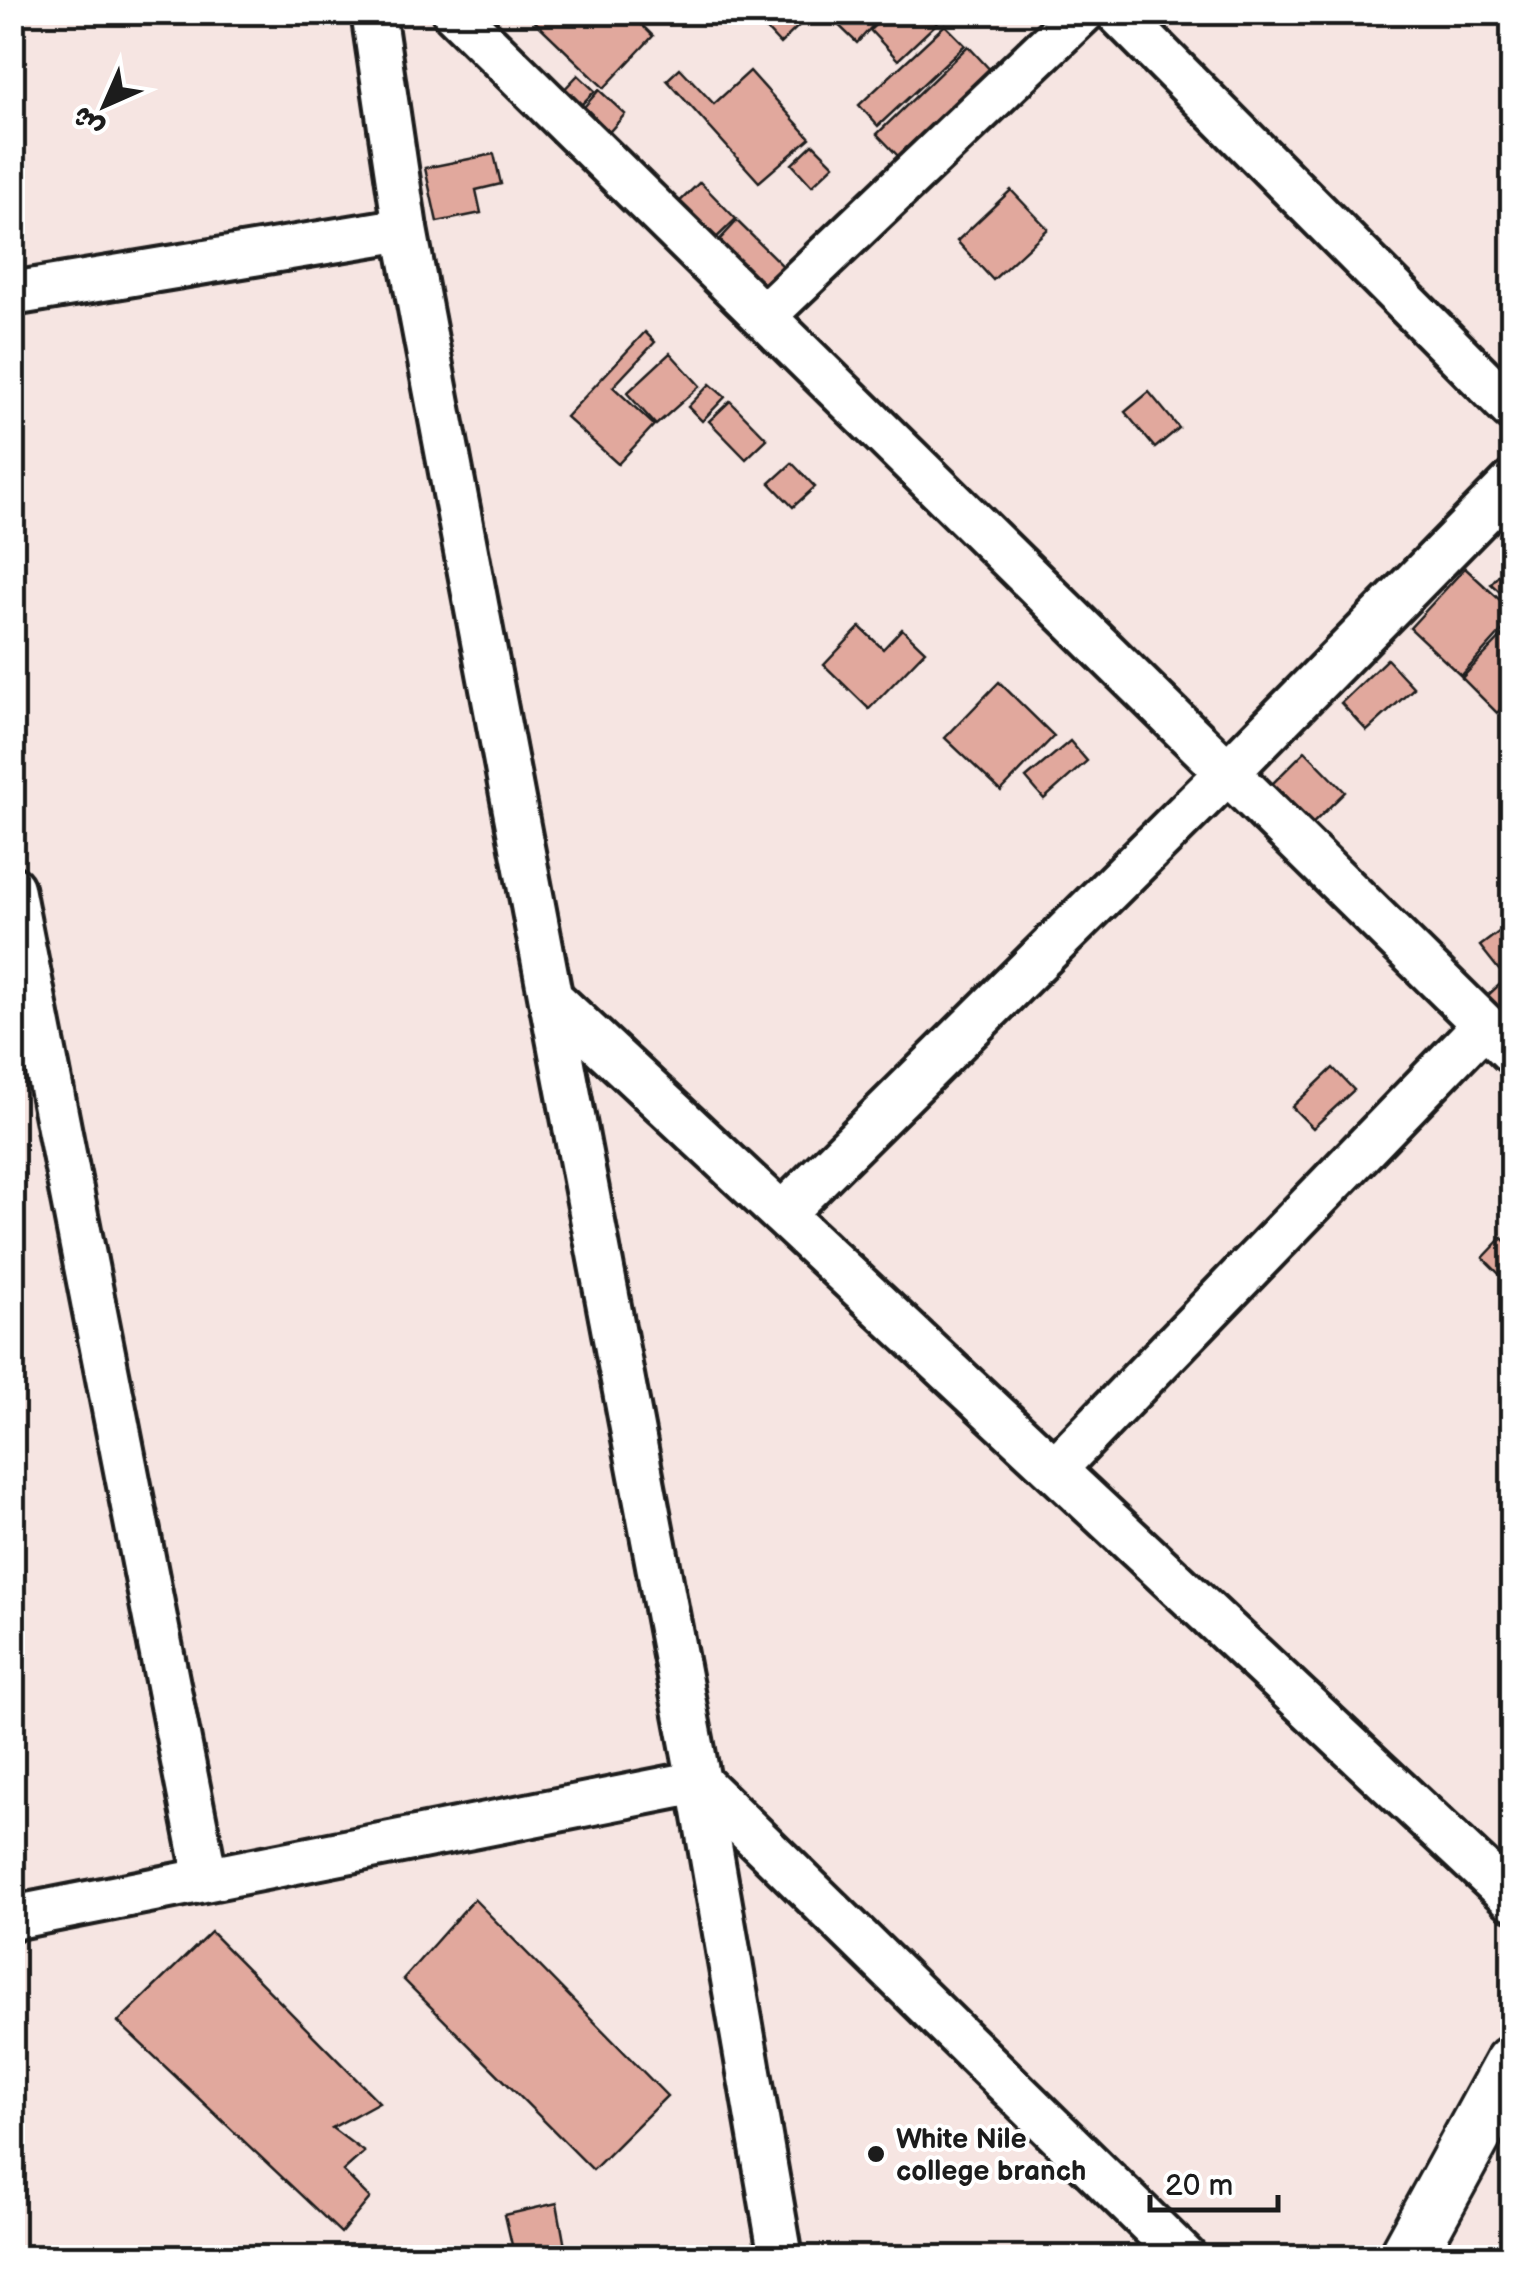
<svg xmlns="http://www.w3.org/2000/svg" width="1525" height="2270" viewBox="0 0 1525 2270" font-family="'Balsamiq Sans','Playpen Sans Arabic',sans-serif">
  <rect width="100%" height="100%" fill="#f6e5e2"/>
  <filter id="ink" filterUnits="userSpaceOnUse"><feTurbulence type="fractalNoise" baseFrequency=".01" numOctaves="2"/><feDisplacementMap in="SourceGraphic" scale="20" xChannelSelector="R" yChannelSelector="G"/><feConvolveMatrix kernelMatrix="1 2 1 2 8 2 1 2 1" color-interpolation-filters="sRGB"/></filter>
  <g filter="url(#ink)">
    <g fill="#e1a89d" stroke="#1c1c1c" stroke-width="2.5">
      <path d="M 525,12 L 629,12 L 653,36 L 604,88 Z"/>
      <path d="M 750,12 L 813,12 L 780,44 Z"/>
      <path d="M 825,12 L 885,12 L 857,43 Z"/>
      <path d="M 889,12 L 949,12 L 898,60 L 870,30 Z"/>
      <path d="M 945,25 L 965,45 L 878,126 L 859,105 Z"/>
      <path d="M 968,46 L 992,72 L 901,159 L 877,134 Z"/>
      <path d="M 680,68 L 714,104 L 750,71 L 810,138 L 759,182 L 667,80 Z"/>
      <path d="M 578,75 L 595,91 L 574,112 L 558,96 Z"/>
      <path d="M 599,90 L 625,114 L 604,138 L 577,115 Z"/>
      <path d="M 813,144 L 834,165 L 812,186 L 792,164 Z"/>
      <path d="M 494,154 L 501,184 L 476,190 L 481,213 L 437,222 L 425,168 Z"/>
      <path d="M 700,182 L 736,219 L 709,245 L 673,208 Z"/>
      <path d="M 1011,190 L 1048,229 L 993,280 L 957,241 Z"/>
      <path d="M 737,221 L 784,267 L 759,294 L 712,248 Z"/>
      <path d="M 645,332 L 655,342 L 613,387 L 654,425 L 618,464 L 566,417 Z"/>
      <path d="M 670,353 L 700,386 L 656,425 L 627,393 Z"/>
      <path d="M 710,384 L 725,397 L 702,421 L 688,407 Z"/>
      <path d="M 1149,392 L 1179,428 L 1155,448 L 1125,412 Z"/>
      <path d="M 730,401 L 767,439 L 746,459 L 709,421 Z"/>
      <path d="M 792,463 L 815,487 L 793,507 L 770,483 Z"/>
      <path d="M 1512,559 L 1512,603 L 1491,584 Z"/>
      <path d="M 1465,568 L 1512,611 L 1512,620 L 1461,676 L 1410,628 Z"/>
      <path d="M 1512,626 L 1512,698 L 1497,713 L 1462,678 Z"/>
      <path d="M 860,627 L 883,649 L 902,629 L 925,651 L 869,709 L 824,665 Z"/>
      <path d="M 1387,659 L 1414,688 L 1367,731 L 1341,703 Z"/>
      <path d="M 999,682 L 1054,736 L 1001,791 L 945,738 Z"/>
      <path d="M 1070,741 L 1087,761 L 1044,799 L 1026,778 Z"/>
      <path d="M 1305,751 L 1345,792 L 1299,837 L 1259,797 Z"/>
      <path d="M 1511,923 L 1512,959 L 1499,970 L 1480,946 Z"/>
      <path d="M 1512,973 L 1512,1026 L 1486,997 Z"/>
      <path d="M 1333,1068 L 1354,1090 L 1313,1128 L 1292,1107 Z"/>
      <path d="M 1502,1238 L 1512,1249 L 1512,1264 L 1501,1276 L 1483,1258 Z"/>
      <path d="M 474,1899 L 667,2096 L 593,2170 L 403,1979 Z"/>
      <path d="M 211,1932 L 379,2102 L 332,2128 L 364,2152 L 343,2171 L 370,2198 L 341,2233 L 118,2022 Z"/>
      <path d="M 557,2203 L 567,2258 L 515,2258 L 505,2215 Z"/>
    </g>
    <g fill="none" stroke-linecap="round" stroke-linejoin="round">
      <g stroke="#1c1c1c" stroke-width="50">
        <g id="minor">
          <path d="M 373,12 L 405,229 L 699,1782 L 781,2258"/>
          <path d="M 454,12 L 1512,1052"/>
          <path d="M 1117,12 L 1512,409"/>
          <path d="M 12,294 L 405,229"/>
          <path d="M 764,316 L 1083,12"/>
          <path d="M 12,888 L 206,1879"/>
          <path d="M 551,998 L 1512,1898"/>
          <path d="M 782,1214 L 1228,772 L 1512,483"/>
          <path d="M 1055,1469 L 1484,1025"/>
          <path d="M 12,1918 L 699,1782 L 1185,2258"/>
        </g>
      </g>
      <g stroke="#1c1c1c" stroke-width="62">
        <path id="major" d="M 1406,2258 L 1512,2064"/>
      </g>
      <use href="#minor" stroke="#fff" stroke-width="42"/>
      <use href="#major" stroke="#fff" stroke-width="55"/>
    </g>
  </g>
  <circle fill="#1c1c1c" stroke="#fff" stroke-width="4" cx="876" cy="2154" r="10"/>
  <g text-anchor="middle" stroke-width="8" stroke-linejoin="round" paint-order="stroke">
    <g font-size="28" font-weight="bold" fill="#1c1c1c" stroke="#fff" text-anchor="start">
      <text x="896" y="2148">White Nile<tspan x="896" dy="32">college branch</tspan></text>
    </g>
  </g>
  <rect width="1525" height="2270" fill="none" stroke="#fff" stroke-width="50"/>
  <rect x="25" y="25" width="1475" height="2220" fill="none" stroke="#1c1c1c" stroke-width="4" filter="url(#ink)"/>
  <g transform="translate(105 105) rotate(225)" stroke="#ffffff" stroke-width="8" paint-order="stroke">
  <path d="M0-8L18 38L0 25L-18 38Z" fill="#1c1c1c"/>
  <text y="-15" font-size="28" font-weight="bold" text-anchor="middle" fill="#1c1c1c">ش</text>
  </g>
  <path d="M1150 2195v15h128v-15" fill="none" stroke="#1c1c1c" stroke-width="5"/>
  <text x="1165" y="2195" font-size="30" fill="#1c1c1c" stroke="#ffffff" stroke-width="8" paint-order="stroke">20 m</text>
</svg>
